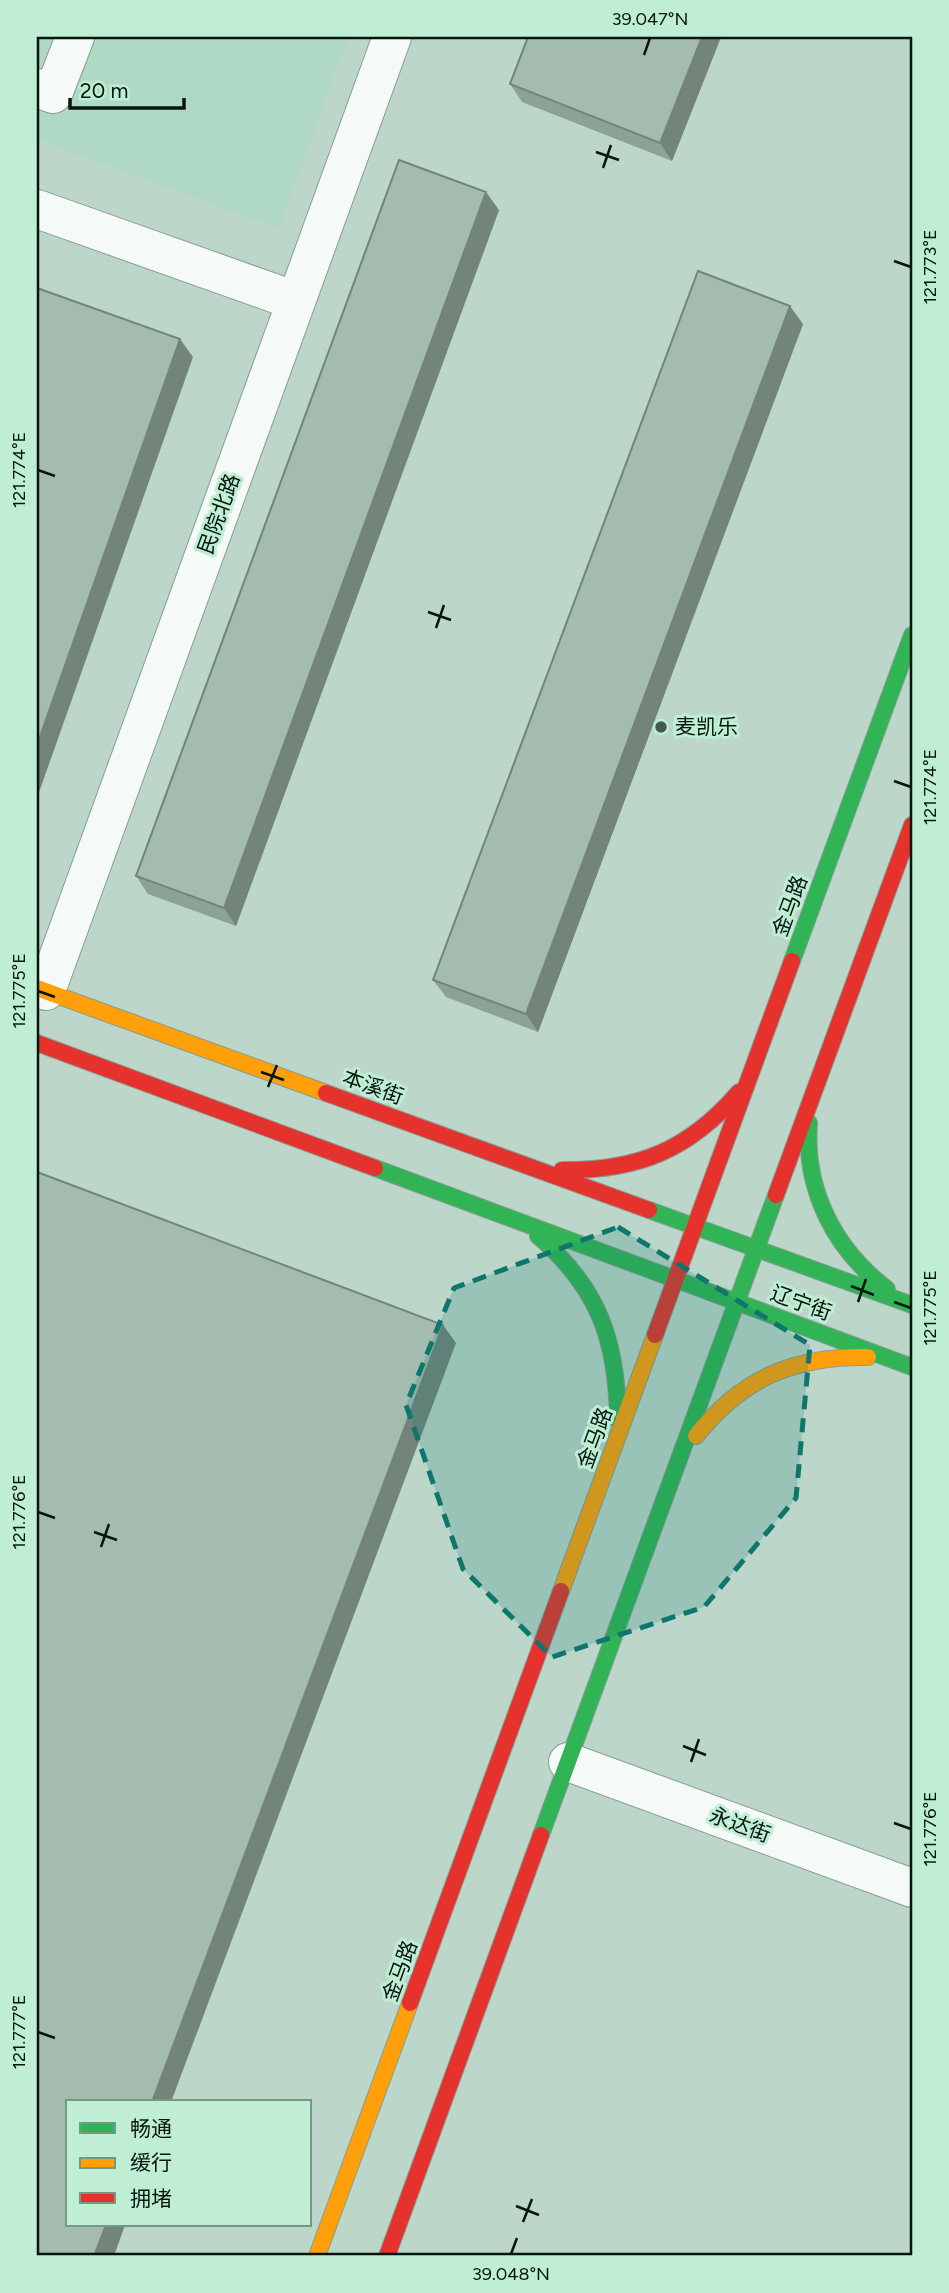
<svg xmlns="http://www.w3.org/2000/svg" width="949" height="2293" viewBox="0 0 949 2293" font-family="Figtree,'Noto Sans SC',sans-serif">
  <rect width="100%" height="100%" fill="#bcd6c9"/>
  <path fill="#afd9c4" d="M 37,37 L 348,37 L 279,229 L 37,139 Z"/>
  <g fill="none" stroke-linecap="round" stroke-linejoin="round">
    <g stroke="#899d93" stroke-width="40">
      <g id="street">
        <path d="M 37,88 L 53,94 L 75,37"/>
        <path d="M 37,209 L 296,301"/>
        <path d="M 46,991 L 392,37"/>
        <path d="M 568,1762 L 912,1888"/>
      </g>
    </g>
    <g stroke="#899d93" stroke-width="18">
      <g id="fast">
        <path d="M 792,961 L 912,635"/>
        <path d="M 809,1123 C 804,1189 834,1249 887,1289"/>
        <path d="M 375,1168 L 912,1367"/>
        <path d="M 649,1210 L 912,1305"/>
        <path d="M 538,1236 C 599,1288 617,1341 618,1420"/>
        <path d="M 541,1835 L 776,1195"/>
      </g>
    </g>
    <g stroke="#899d93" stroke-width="18">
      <g id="slow">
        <path d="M 37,988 L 326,1093"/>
        <path d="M 696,1436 C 742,1378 794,1356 868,1357"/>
        <path d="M 561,1591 L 655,1335"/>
        <path d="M 317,2256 L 410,2003"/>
      </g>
    </g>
    <g stroke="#899d93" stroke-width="18">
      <g id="jam">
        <path d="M 37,1043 L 375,1168"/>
        <path d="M 326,1093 L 649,1210"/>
        <path d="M 562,1170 C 638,1171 689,1150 739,1092"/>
        <path d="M 776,1195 L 912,825"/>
        <path d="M 655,1335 L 792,961"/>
        <path d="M 410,2003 L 561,1591"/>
        <path d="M 387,2256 L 541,1835"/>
      </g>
    </g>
    <use href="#street" stroke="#f5f9f7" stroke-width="38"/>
    <use href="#fast" stroke="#30b455" stroke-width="16"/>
    <use href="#slow" stroke="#ff9f0a" stroke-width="16"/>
    <use href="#jam" stroke="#e5322d" stroke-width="16"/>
  </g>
  <g fill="#8da297">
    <path d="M 721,37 L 672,161 L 522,102 L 510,84 Z"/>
    <path d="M 499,210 L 236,926 L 148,894 L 136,876 Z"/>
    <path d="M 803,324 L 538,1032 L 446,997 L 433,980 Z"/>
  </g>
  <g fill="#73847b">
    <path d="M 702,37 L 721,37 L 672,161 L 660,143 Z"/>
    <path d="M 486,192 L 499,210 L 236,926 L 224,908 Z"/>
    <path d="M 790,306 L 803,324 L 538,1032 L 526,1014 Z"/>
    <path d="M 180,339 L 193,357 L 37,798 L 37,745 Z"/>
    <path d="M 443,1325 L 456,1343 L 171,2102 L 152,2102 Z"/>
    <path d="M 106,2225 L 125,2225 L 114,2256 L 94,2256 Z"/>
  </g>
  <g fill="#a4bcb0" stroke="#73847b" stroke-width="2">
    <path d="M 528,37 L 702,37 L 660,143 L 510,84 Z"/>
    <path d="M 399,160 L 486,192 L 224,908 L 136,876 Z"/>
    <path d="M 698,271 L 790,306 L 526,1014 L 433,980 Z"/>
    <path d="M 37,288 L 180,339 L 37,745 Z"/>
    <path d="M 37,1172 L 443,1325 L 152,2102 L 68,2102 L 68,2225 L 106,2225 L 94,2256 L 37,2256 Z"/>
  </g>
  <path fill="#0f766e" fill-opacity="0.2" stroke="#0f766e" stroke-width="5" stroke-dasharray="14 9" stroke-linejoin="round" d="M 618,1227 L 810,1345 L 796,1498 L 704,1607 L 552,1657 L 463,1569 L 406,1405 L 454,1288 Z"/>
  <path fill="none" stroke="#05160e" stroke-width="2.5" d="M 644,55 L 650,38M 596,152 L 619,160M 603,168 L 611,145M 894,261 L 911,267M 38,470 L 55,476M 428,612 L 451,620M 436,628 L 444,605M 894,781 L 911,787M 38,991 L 55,997M 261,1072 L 284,1080M 268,1087 L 277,1065M 851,1286 L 874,1295M 858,1302 L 866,1279M 894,1302 L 911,1308M 38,1512 L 55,1518M 94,1532 L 117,1540M 101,1547 L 109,1524M 683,1746 L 706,1755M 691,1762 L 699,1739M 894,1823 L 911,1829M 38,2032 L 55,2038M 516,2206 L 539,2215M 523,2222 L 532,2199M 511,2254 L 517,2238"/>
  <circle fill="#45594f" stroke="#bfeed5" stroke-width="2.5" cx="661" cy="727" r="7"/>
  <g text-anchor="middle" stroke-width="6" stroke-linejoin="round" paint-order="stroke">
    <g font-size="21" fill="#05160e" stroke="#bfeed5">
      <text transform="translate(219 514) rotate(-70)" y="7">民院北路</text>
      <text transform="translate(790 906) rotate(-70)" y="7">金马路</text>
      <text transform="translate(373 1087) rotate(20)" y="7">本溪街</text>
      <text transform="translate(801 1303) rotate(20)" y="7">辽宁街</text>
      <text transform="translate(595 1438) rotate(-70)" y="7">金马路</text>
      <text transform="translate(740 1825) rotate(20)" y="7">永达街</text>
      <text transform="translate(400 1971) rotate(-70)" y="7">金马路</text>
    </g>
    <g font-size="21" fill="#05160e" stroke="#bfeed5" text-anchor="start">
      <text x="675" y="734">麦凯乐</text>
    </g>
  </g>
  <rect width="949" height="2293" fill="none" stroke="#bfeed5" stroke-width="77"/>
  <rect x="66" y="2100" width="245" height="126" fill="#bfeed5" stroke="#759885" stroke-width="2"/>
  <rect x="80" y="2123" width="35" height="10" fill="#30b455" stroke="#759885" stroke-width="2"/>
  <text x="130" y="2136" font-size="21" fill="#05160e">畅通</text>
  <rect x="80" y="2158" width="35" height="10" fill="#ff9f0a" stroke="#759885" stroke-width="2"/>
  <text x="130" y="2170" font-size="21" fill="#05160e">缓行</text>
  <rect x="80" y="2193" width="35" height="10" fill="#e5322d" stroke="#759885" stroke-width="2"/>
  <text x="130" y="2206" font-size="21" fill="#05160e">拥堵</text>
  <path d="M70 98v10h114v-10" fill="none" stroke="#05160e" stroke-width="3.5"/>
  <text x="80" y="98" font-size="21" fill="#05160e" stroke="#bfeed5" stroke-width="5" paint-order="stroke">20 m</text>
  <rect x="38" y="38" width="873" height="2216" fill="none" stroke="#05160e" stroke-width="2.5"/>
  <g font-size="18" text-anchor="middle" fill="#05160e">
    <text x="650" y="25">39.047°N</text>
    <text transform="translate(930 267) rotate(-90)" y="6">121.773°E</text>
    <text transform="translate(19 470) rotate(-90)" y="6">121.774°E</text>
    <text transform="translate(930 787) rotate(-90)" y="6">121.774°E</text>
    <text transform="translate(19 991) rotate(-90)" y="6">121.775°E</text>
    <text transform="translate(930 1308) rotate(-90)" y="6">121.775°E</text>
    <text transform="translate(19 1512) rotate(-90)" y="6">121.776°E</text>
    <text transform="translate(930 1829) rotate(-90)" y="6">121.776°E</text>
    <text transform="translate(19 2032) rotate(-90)" y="6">121.777°E</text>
    <text x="511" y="2280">39.048°N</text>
  </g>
</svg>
